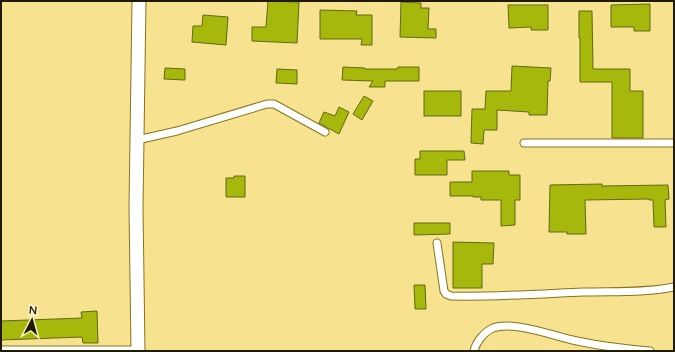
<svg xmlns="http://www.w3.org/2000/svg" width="675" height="352" viewBox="0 0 675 352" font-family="Mulish,sans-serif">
  <rect width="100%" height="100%" fill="#f6e28f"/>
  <g fill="#a6b80b" stroke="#606a15">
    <path d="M 268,1 L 299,2 L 297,43 L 252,41 L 252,27 L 266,27 Z"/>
    <path d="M 401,2 L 421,3 L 421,8 L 429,8 L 428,29 L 436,29 L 436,38 L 400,37 Z"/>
    <path d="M 650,4 L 650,31 L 634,31 L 634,27 L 611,27 L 611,5 Z"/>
    <path d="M 508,5 L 548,5 L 548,30 L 531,30 L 531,27 L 509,28 Z"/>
    <path d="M 320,10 L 357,11 L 356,15 L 372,15 L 372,45 L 361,45 L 362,39 L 320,39 Z"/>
    <path d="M 579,11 L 592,11 L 593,69 L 630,69 L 630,91 L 643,91 L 643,138 L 612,138 L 612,82 L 580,82 L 580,38 L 579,38 Z"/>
    <path d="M 203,15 L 228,17 L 226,45 L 192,42 L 193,26 L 202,26 Z"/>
    <path d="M 512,66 L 551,68 L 550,81 L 548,81 L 547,115 L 529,115 L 529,112 L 497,110 L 497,130 L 484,130 L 483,144 L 471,143 L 472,109 L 485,109 L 486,91 L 511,91 Z"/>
    <path d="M 343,67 L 365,68 L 365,69 L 397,69 L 398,67 L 419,67 L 419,81 L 385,81 L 385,87 L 369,87 L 373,81 L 342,80 Z"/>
    <path d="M 165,68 L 185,69 L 185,80 L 164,79 Z"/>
    <path d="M 277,69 L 297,70 L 297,84 L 276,83 Z"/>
    <rect x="424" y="91" width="37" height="25"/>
    <path d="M 364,96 L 373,101 L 362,120 L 353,114 Z"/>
    <path d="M 339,107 L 349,112 L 339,134 L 319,123 L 324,112 L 335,116 Z"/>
    <path d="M 420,151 L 464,151 L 465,160 L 447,160 L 447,175 L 415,175 L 415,159 L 420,159 Z"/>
    <path d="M 472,171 L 509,171 L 509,175 L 520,175 L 520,200 L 515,200 L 515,225 L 501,226 L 501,200 L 481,200 L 481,197 L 473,197 L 473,196 L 450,196 L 450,182 L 472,182 Z"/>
    <path d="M 234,176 L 245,176 L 245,197 L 226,197 L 226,178 L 234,178 Z"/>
    <path d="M 602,184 L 602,186 L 668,185 L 669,199 L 665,200 L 666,227 L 654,227 L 653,200 L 649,200 L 649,199 L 585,200 L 586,234 L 567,234 L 567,232 L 549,232 L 550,185 Z"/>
    <path d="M 414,223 L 450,223 L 450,234 L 414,235 Z"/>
    <path d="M 453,242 L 494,243 L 493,264 L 482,264 L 482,288 L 453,288 Z"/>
    <path d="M 414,285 L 425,285 L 426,309 L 415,309 Z"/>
    <path d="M 97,311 L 98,343 L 83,343 L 82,337 L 1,340 L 1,321 L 82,318 L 81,312 Z"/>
  </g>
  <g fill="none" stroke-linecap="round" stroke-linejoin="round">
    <g stroke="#86741a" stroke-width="9">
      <g id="lane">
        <path d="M 137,140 L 177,131 L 267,104 L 274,104 L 325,132"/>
        <path d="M 524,143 L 674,143"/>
        <path d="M 437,243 L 444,291 L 446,294 L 451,296 C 495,297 539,294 583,292 C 613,291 644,293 674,287"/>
        <path d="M 1,350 L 138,350"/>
        <path d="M 474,351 C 476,342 484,332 493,328 C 513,320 556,337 577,341 C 601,346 625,349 650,351"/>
      </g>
    </g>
    <g stroke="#86741a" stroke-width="15">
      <path id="street" d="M 138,351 L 136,207 L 139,1"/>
    </g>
    <use href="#lane" stroke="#fff" stroke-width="7"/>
    <use href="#street" stroke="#fff" stroke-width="13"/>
  </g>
  <rect width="675" height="352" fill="none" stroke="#201a02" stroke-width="4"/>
  <g transform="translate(32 320) rotate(6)" stroke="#fbf0c0" stroke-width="3" paint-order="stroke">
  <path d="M0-3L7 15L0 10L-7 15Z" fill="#201a02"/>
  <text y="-6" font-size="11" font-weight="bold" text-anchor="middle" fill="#201a02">N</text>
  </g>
</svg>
